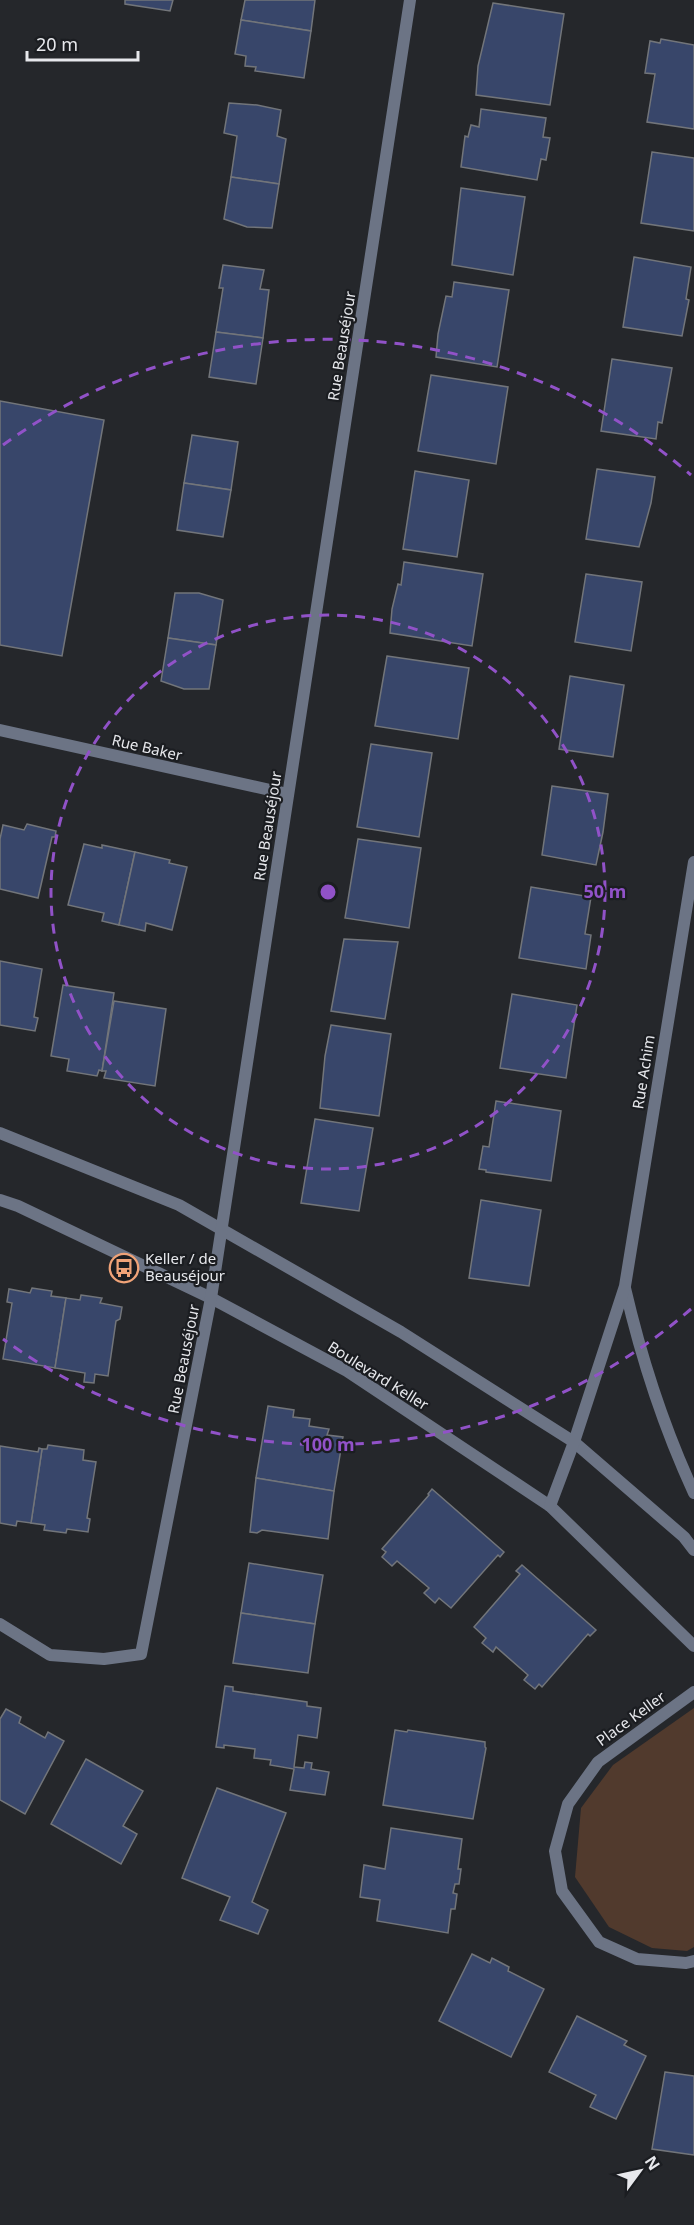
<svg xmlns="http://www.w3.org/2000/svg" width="694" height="2225" viewBox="0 0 694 2225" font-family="'Noto Sans',sans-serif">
  <rect width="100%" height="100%" fill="#25272b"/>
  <path fill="#513a2d" d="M 694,1708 L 694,1947 L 687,1951 L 652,1948 L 609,1927 L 575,1877 L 581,1808 L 613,1765 Z"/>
  <g fill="#38466a" stroke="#72757a" stroke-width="1.5">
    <path d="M 125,0 L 173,0 L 170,11 L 125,4 Z"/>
    <path d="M 245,0 L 315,0 L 311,31 L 241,20 Z"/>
    <path d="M 493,3 L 564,14 L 550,105 L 476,95 L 478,66 Z"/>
    <path d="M 241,20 L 311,31 L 304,78 L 255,71 L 256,67 L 245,66 L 246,56 L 235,54 Z"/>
    <path d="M 661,39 L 694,45 L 694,129 L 647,122 L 655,74 L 645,73 L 650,41 L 660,43 Z"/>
    <path d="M 229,103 L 257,105 L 281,110 L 277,136 L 286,139 L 279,184 L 231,177 L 237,136 L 224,133 Z"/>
    <path d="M 481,109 L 546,118 L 543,137 L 550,138 L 546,160 L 541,159 L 537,180 L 461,167 L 465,136 L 468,137 L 471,125 L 479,127 Z"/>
    <path d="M 652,152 L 694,158 L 694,231 L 641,223 Z"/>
    <path d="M 231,177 L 279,184 L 272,228 L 247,227 L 224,219 Z"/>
    <path d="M 461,188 L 525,197 L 513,275 L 452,265 Z"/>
    <path d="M 634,257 L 691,267 L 686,299 L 689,300 L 682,336 L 623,327 Z"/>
    <path d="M 223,265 L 264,270 L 260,289 L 269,290 L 263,338 L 216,332 L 223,288 L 219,288 Z"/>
    <path d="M 454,282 L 509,290 L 497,367 L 436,357 L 438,334 L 446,296 L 452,297 Z"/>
    <path d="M 216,332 L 263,338 L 256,384 L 209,377 Z"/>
    <path d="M 612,359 L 672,368 L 662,423 L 658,422 L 656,439 L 601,431 Z"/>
    <path d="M 431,375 L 508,387 L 496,464 L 418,451 Z"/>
    <path d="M 0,401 L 104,420 L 62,656 L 0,645 Z"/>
    <path d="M 192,435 L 238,442 L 231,490 L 184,483 Z"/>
    <path d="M 597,469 L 655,477 L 651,503 L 639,547 L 586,539 Z"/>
    <path d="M 415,471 L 469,480 L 457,557 L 403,549 Z"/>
    <path d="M 184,483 L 231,490 L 223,537 L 177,530 Z"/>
    <path d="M 404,562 L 483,574 L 472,646 L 390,633 L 392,609 L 398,584 L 401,585 Z"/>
    <path d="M 586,574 L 642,582 L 631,651 L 575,642 Z"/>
    <path d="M 175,593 L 199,593 L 223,600 L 216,645 L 168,638 Z"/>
    <path d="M 168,638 L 216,645 L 209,689 L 184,689 L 161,681 Z"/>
    <path d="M 387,656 L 469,668 L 458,739 L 375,726 Z"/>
    <path d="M 570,676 L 624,685 L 613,757 L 559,749 Z"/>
    <path d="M 371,744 L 432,753 L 419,837 L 357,827 Z"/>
    <path d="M 552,786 L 608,794 L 603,832 L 596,865 L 542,855 Z"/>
    <path d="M 27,824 L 56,831 L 55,837 L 52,837 L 38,898 L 0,889 L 0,839 L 3,825 L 24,830 Z"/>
    <path d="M 358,839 L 421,848 L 409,928 L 345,918 Z"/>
    <path d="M 84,844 L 102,848 L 102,845 L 135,852 L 119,925 L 102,921 L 104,913 L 68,905 Z"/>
    <path d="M 135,852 L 170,860 L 169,863 L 187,867 L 172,930 L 146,923 L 145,931 L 119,925 Z"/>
    <path d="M 531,887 L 591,897 L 585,934 L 591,935 L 586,969 L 519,958 Z"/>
    <path d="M 344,939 L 398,942 L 385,1019 L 331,1011 Z"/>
    <path d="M 0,961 L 42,969 L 34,1017 L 38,1018 L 35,1031 L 0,1025 Z"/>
    <path d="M 63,985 L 114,993 L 102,1071 L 99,1070 L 97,1076 L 67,1071 L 69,1059 L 51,1056 Z"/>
    <path d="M 512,994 L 577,1005 L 566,1078 L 500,1068 Z"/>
    <path d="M 114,1001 L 166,1009 L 155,1086 L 104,1078 L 106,1071 L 102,1071 Z"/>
    <path d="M 331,1025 L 391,1034 L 379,1116 L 320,1108 L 325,1056 Z"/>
    <path d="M 496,1101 L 561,1111 L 551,1181 L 486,1172 L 486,1170 L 479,1169 L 483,1146 L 489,1147 Z"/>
    <path d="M 315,1119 L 373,1128 L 359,1211 L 301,1203 Z"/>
    <path d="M 481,1200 L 541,1210 L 529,1286 L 469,1278 Z"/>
    <path d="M 32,1288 L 52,1291 L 51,1296 L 66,1298 L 55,1368 L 3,1359 L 12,1303 L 7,1302 L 9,1289 L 30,1293 Z"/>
    <path d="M 81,1295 L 102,1298 L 100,1303 L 122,1307 L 120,1319 L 116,1321 L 108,1376 L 95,1374 L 94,1383 L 84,1382 L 85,1373 L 55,1368 L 66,1298 L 80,1300 Z"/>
    <path d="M 268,1406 L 294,1410 L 293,1417 L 310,1419 L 309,1426 L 329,1429 L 327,1435 L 343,1437 L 334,1491 L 256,1478 Z"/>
    <path d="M 48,1445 L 84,1450 L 83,1460 L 96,1462 L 87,1518 L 90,1519 L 88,1532 L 67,1529 L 66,1533 L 44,1530 L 45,1525 L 31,1523 L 42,1449 L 47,1449 Z"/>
    <path d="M 0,1446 L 38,1452 L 39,1448 L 42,1449 L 31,1523 L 17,1521 L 16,1526 L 0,1523 Z"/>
    <path d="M 256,1478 L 334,1491 L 328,1539 L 262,1530 L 257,1533 L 250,1532 Z"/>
    <path d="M 432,1489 L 504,1552 L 500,1557 L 498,1555 L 451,1608 L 439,1598 L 435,1603 L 424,1593 L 429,1588 L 397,1561 L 392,1566 L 382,1557 L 386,1552 L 382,1549 L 429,1495 L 428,1494 Z"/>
    <path d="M 249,1563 L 323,1575 L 315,1624 L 241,1613 Z"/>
    <path d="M 522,1565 L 596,1630 L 590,1636 L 588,1634 L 542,1687 L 539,1684 L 535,1689 L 524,1680 L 528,1675 L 496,1647 L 493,1652 L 482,1643 L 486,1638 L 474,1627 L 520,1574 L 516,1571 Z"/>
    <path d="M 241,1613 L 315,1624 L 308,1673 L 233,1663 Z"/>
    <path d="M 225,1686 L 233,1687 L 233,1691 L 307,1702 L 307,1706 L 321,1708 L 317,1738 L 298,1735 L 294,1767 L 304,1768 L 305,1762 L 312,1763 L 311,1769 L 329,1772 L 325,1795 L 290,1790 L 294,1769 L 270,1765 L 271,1760 L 254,1758 L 255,1749 L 224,1745 L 224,1748 L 216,1747 Z"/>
    <path d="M 6,1709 L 21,1717 L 19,1723 L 45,1738 L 48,1732 L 64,1741 L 25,1814 L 0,1800 L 0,1719 Z"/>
    <path d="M 395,1730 L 407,1732 L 408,1730 L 485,1742 L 485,1747 L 486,1748 L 473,1819 L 383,1805 Z"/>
    <path d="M 86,1759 L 143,1791 L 123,1826 L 137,1834 L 121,1864 L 51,1824 Z"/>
    <path d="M 217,1788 L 286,1813 L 252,1902 L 268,1910 L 258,1934 L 220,1920 L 230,1897 L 182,1878 Z"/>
    <path d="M 391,1828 L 462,1839 L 458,1869 L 461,1869 L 459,1884 L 455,1884 L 453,1893 L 457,1894 L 455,1909 L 451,1909 L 448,1933 L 377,1921 L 380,1900 L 360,1897 L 364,1865 L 385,1869 Z"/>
    <path d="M 472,1954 L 490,1963 L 492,1958 L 509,1967 L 508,1971 L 544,1989 L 511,2057 L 439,2021 Z"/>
    <path d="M 577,2016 L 627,2041 L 624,2045 L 646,2056 L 616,2119 L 590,2107 L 596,2095 L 549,2072 Z"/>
    <path d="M 665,2072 L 694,2076 L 694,2155 L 652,2149 Z"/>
  </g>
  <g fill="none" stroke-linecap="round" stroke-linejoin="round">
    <g stroke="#6c7485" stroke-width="12">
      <path d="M 0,730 L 288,794"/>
      <path d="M 0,1133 L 179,1205 L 401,1332 L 574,1442 L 684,1537 L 694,1550"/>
      <path d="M 0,1200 L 18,1206 L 211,1298 L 347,1371 L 550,1506 L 694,1646"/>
      <path d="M 625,1288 C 641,1357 664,1428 694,1493"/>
      <path d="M 550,1506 L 574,1442 L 625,1286 L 694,862"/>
      <path d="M 0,1624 L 50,1655 L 104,1659 L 141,1654 L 211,1298 L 410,0"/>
      <path d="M 694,1692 L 598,1762 L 568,1804 L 555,1851 L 562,1891 L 599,1942 L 637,1959 L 686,1963 L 694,1961"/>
    </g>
  </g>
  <g fill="none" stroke="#9152c8" stroke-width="3" stroke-dasharray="10 8">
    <circle cx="328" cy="892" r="277"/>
    <path d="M691 1309A553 553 0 0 1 3 1339M3 445A553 553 0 0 1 691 475"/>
  </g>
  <defs>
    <g id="bus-ring" transform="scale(1.5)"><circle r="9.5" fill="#1b1d21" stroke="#f0a378" stroke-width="1.5"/><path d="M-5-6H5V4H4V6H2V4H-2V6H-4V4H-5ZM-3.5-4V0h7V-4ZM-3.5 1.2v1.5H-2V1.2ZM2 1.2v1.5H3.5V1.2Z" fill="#f0a378"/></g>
  </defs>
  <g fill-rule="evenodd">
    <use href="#bus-ring" x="124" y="1268"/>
  </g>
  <g text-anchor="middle" stroke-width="4.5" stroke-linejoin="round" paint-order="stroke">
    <g font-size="15" fill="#e7e8ec" stroke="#1b1d21">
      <text transform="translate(342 346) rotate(-81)" y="5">Rue Beauséjour</text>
      <text transform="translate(147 748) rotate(13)" y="5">Rue Baker</text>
      <text transform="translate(268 826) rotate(-81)" y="5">Rue Beauséjour</text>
      <text transform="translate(644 1072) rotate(-81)" y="5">Rue Achim</text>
      <text transform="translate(184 1359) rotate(-79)" y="5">Rue Beauséjour</text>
      <text transform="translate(378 1376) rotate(32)" y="5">Boulevard Keller</text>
      <text transform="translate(631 1719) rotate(-36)" y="5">Place Keller</text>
    </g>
    <g font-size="15" fill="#e7e8ec" stroke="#1b1d21" text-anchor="start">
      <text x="145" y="1264">Keller / de<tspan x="145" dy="17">Beauséjour</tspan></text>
    </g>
  </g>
  <circle cx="328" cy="892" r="9" fill="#9152c8" stroke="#1b1d21" stroke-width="3"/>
  <g font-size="18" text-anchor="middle" font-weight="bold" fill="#9152c8" stroke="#1b1d21" stroke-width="4.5" stroke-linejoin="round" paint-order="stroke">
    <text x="605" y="898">50 m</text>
    <text x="328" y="1451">100 m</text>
  </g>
  <g transform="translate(640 2171) rotate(57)" stroke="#1b1d21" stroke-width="4.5" paint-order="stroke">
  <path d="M0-4.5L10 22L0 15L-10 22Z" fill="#e7e8ec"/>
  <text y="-9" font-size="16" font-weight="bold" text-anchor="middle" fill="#e7e8ec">N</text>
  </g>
  <path d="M27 51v9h111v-9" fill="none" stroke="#e7e8ec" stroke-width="3"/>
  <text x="36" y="51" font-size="18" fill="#e7e8ec" stroke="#1b1d21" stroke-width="4.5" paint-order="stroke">20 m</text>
</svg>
